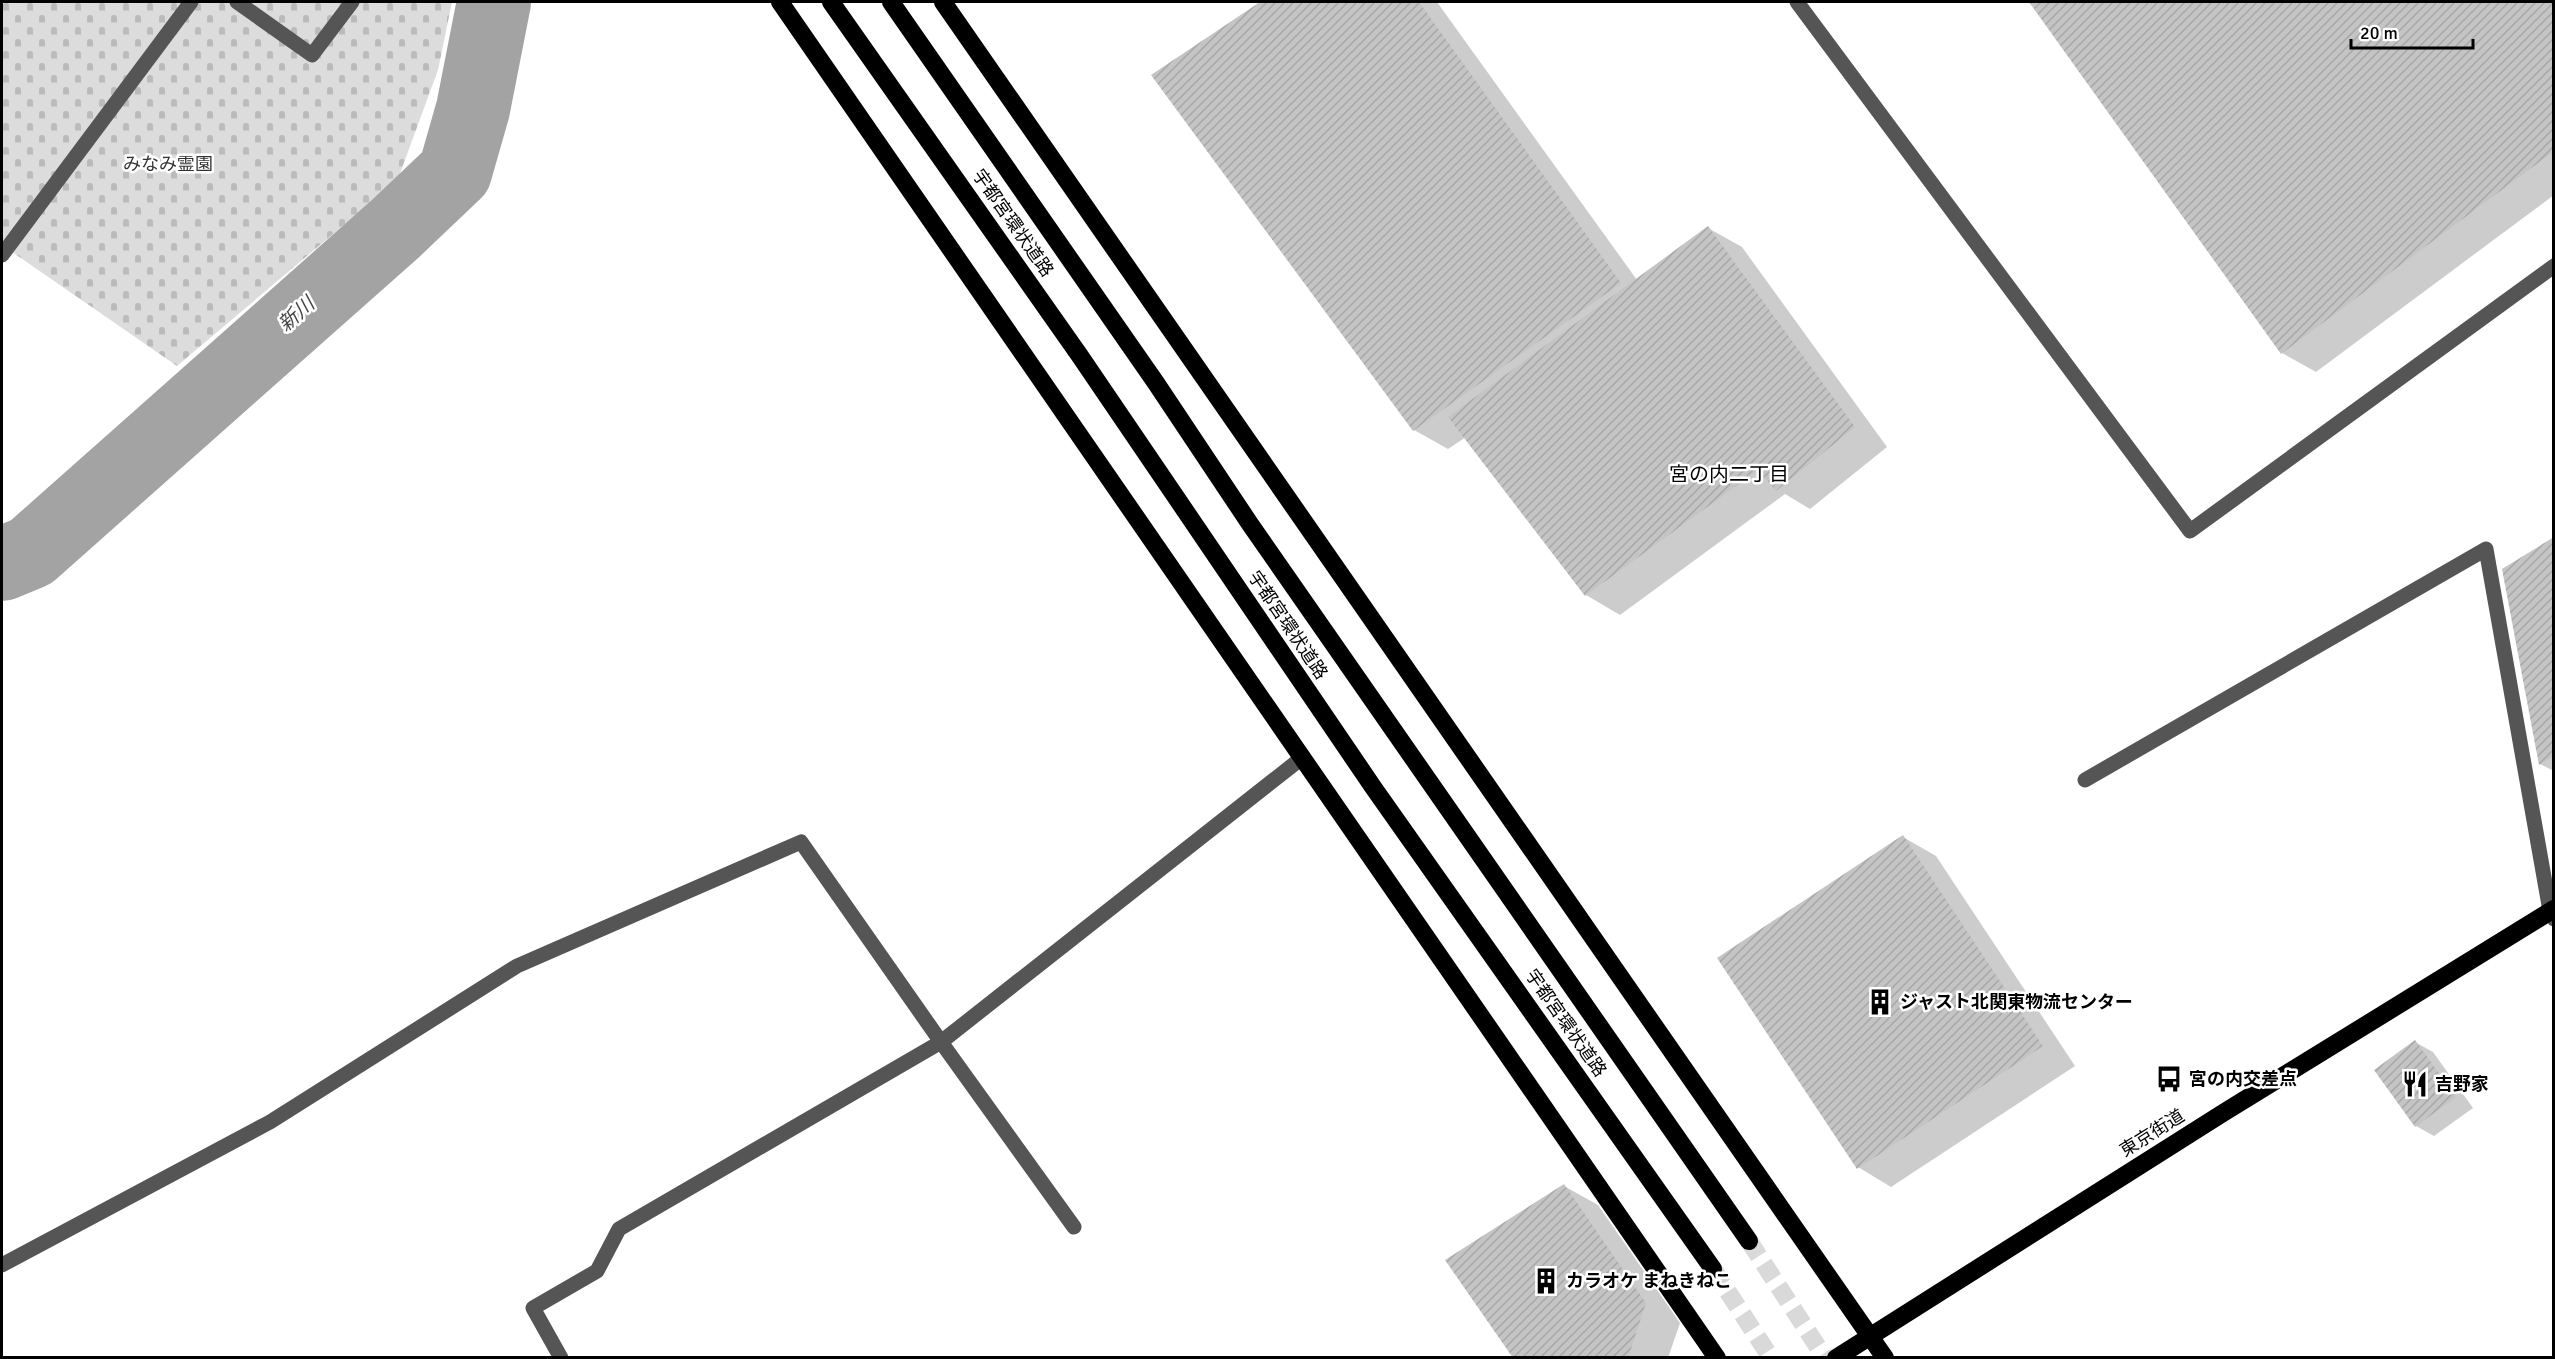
<svg xmlns="http://www.w3.org/2000/svg" width="2555" height="1359" viewBox="0 0 2555 1359" font-family="Signika,'Noto Sans JP',sans-serif">
  <defs>
    <pattern id="cemetery-stones" width="16" height="16" patternUnits="userSpaceOnUse" patternTransform="scale(1.5)"><rect width="16" height="16" fill="#dcdcdc"/><path d="M2 7V4a2 2 0 0 1 4 0v3zM10 15v-3a2 2 0 0 1 4 0v3z" fill="#bbb"/></pattern>
    <pattern id="building-hatch" width="6" height="6" patternUnits="userSpaceOnUse" patternTransform="scale(1.5)"><rect width="6" height="6" fill="#c4c4c4"/><path d="M-1 1l2-2M0 6l6-6M5 7l2-2" fill="none" stroke="#a7a7a7"/></pattern>
  </defs>
  <rect width="100%" height="100%" fill="#fff"/>
  <path fill="url(#cemetery-stones)" d="M 2,2 L 452,2 L 438,70 L 398,179 L 177,366 L 2,245 Z"/>
  <g fill="#0003">
    <path d="M 1262,2 L 1437,2 L 1637,280 L 1708,228 L 1742,247 L 1887,447 L 1810,509 L 1785,494 L 1620,615 L 1586,595 L 1466,437 L 1448,449 L 1414,430 L 1153,75 Z"/>
    <path d="M 2031,2 L 2554,2 L 2554,195 L 2316,372 L 2282,353 Z"/>
    <path d="M 2554,538 L 2554,771 L 2540,764 Z"/>
    <path d="M 1903,837 L 1936,856 L 2075,1066 L 1891,1187 L 1858,1167 Z"/>
    <path d="M 2415,1042 L 2433,1052 L 2473,1108 L 2434,1136 L 2416,1126 L 2376,1071 Z"/>
    <path d="M 1564,1186 L 1598,1205 L 1680,1323 L 1668,1358 L 1515,1358 Z"/>
  </g>
  <g fill="none" stroke-linecap="round" stroke-linejoin="round">
    <path stroke="#a3a3a3" stroke-width="74" d="M 2,564 L 31,552 L 395,229 L 455,172 L 473,109 L 494,2"/>
  </g>
  <g fill="url(#building-hatch)">
    <path d="M 1260,2 L 1419,2 L 1621,283 L 1413,431 L 1151,75 Z"/>
    <path d="M 2029,2 L 2554,2 L 2554,151 L 2281,354 Z"/>
    <path d="M 1708,226 L 1855,427 L 1776,491 L 1758,470 L 1585,596 L 1448,417 Z"/>
    <path d="M 2554,537 L 2554,756 L 2539,765 L 2502,569 Z"/>
    <path d="M 1903,835 L 2043,1046 L 1857,1169 L 1717,958 Z"/>
    <path d="M 2415,1040 L 2456,1097 L 2415,1127 L 2374,1070 Z"/>
    <path d="M 1564,1184 L 1646,1303 L 1628,1358 L 1513,1358 L 1445,1260 Z"/>
  </g>
  <g fill="none" stroke-linecap="round" stroke-linejoin="round">
    <g stroke="#d9d9d9" stroke-width="18" stroke-dasharray="18 9" stroke-linecap="butt">
      <path d="M 1749,1241 L 1825,1358"/>
      <path d="M 1713,1269 L 1771,1358"/>
    </g>
    <g stroke="#555" stroke-width="15">
      <path d="M 237,2 L 312,55 L 352,2"/>
      <path d="M 1797,2 L 2190,531 L 2554,266"/>
      <path d="M 2,255 L 191,2"/>
      <path d="M 2085,780 L 2486,549 L 2550,911 L 2554,919"/>
      <path d="M 2,1265 L 270,1122 L 517,966 L 801,842 L 941,1042 L 1074,1227"/>
      <path d="M 561,1358 L 533,1308 L 597,1271 L 619,1229 L 941,1042 L 1303,757"/>
    </g>
    <g stroke="#000" stroke-width="18">
      <path d="M 780,2 L 1717,1358"/>
      <path d="M 831,2 L 1080,356 L 1373,787 L 1713,1269"/>
      <path d="M 891,2 L 1156,383 L 1250,524 L 1749,1241"/>
      <path d="M 943,2 L 1885,1358"/>
      <path d="M 1836,1358 L 2223,1113 L 2554,909"/>
    </g>
  </g>
  <defs>
    <g id="building-bare" transform="scale(2.07)"><path d="M-4-6H4V6H1V3H-1V6H-4ZM-2.5-4.3h1.7v1.8h-1.7ZM.8-4.3h1.7v1.8H.8ZM-2.5-1h1.7V.8h-1.7ZM.8-1h1.7V.8H.8Z" fill="#000" stroke="#fff" stroke-width="2.5" paint-order="stroke"/></g>
    <g id="bus-bare" transform="scale(2.07)"><path d="M-5-6H5V4H4V6H2V4H-2V6H-4V4H-5ZM-3.5-4V0h7V-4ZM-3.5 1.2v1.5H-2V1.2ZM2 1.2v1.5H3.5V1.2Z" fill="#000" stroke="#fff" stroke-width="2.5" paint-order="stroke"/></g>
    <g id="restaurant-bare" transform="scale(2.07)"><path d="M-5-6h1v4h1v-4h1v4h1v-4h1v5L-1.5 .5V6h-2V.5L-5-1ZM5-6V6H3V1.5H1.5Q1.5-4 5-6Z" fill="#000" stroke="#fff" stroke-width="2.5" paint-order="stroke"/></g>
  </defs>
  <g fill-rule="evenodd">
    <use href="#building-bare" x="1880" y="1002"/>
    <use href="#bus-bare" x="2169" y="1079"/>
    <use href="#restaurant-bare" x="2415" y="1084"/>
    <use href="#building-bare" x="1546" y="1281"/>
  </g>
  <g text-anchor="middle" stroke-width="5" stroke-linejoin="round" paint-order="stroke">
    <g font-size="18" fill="#333" stroke="#fff">
      <text x="168" y="170">みなみ霊園</text>
    </g>
    <g font-size="18" fill="#000" stroke="#fff">
      <text transform="translate(1013 223) rotate(55)" y="6">宇都宮環状道路</text>
      <text transform="translate(1288 625) rotate(56)" y="6">宇都宮環状道路</text>
      <text transform="translate(1566 1023) rotate(55)" y="6">宇都宮環状道路</text>
      <text transform="translate(2152 1133) rotate(-32)" y="6">東京街道</text>
    </g>
    <g font-size="18" font-weight="bold" fill="#000" stroke="#fff" text-anchor="start">
      <text x="1900" y="1008">ジャスト北関東物流センター</text>
      <text x="2189" y="1085">宮の内交差点</text>
      <text x="2435" y="1090">吉野家</text>
      <text x="1566" y="1287">カラオケ まねきねこ</text>
    </g>
    <g font-size="20" font-style="italic" fill="#444" stroke="#fff">
      <text transform="translate(296 314) rotate(-42)" y="7">新川</text>
    </g>
    <g font-size="20" fill="#000" stroke="#fff">
      <text x="1729" y="481">宮の内二丁目</text>
    </g>
  </g>
  <rect width="2555" height="1359" fill="none" stroke="#000000" stroke-width="6"/>
  <path d="M2351 39v9h122v-9" fill="none" stroke="#000000" stroke-width="3"/>
  <text x="2360" y="39" font-size="18" fill="#000000" stroke="#ffffff" stroke-width="4.5" paint-order="stroke">20 m</text>
</svg>
